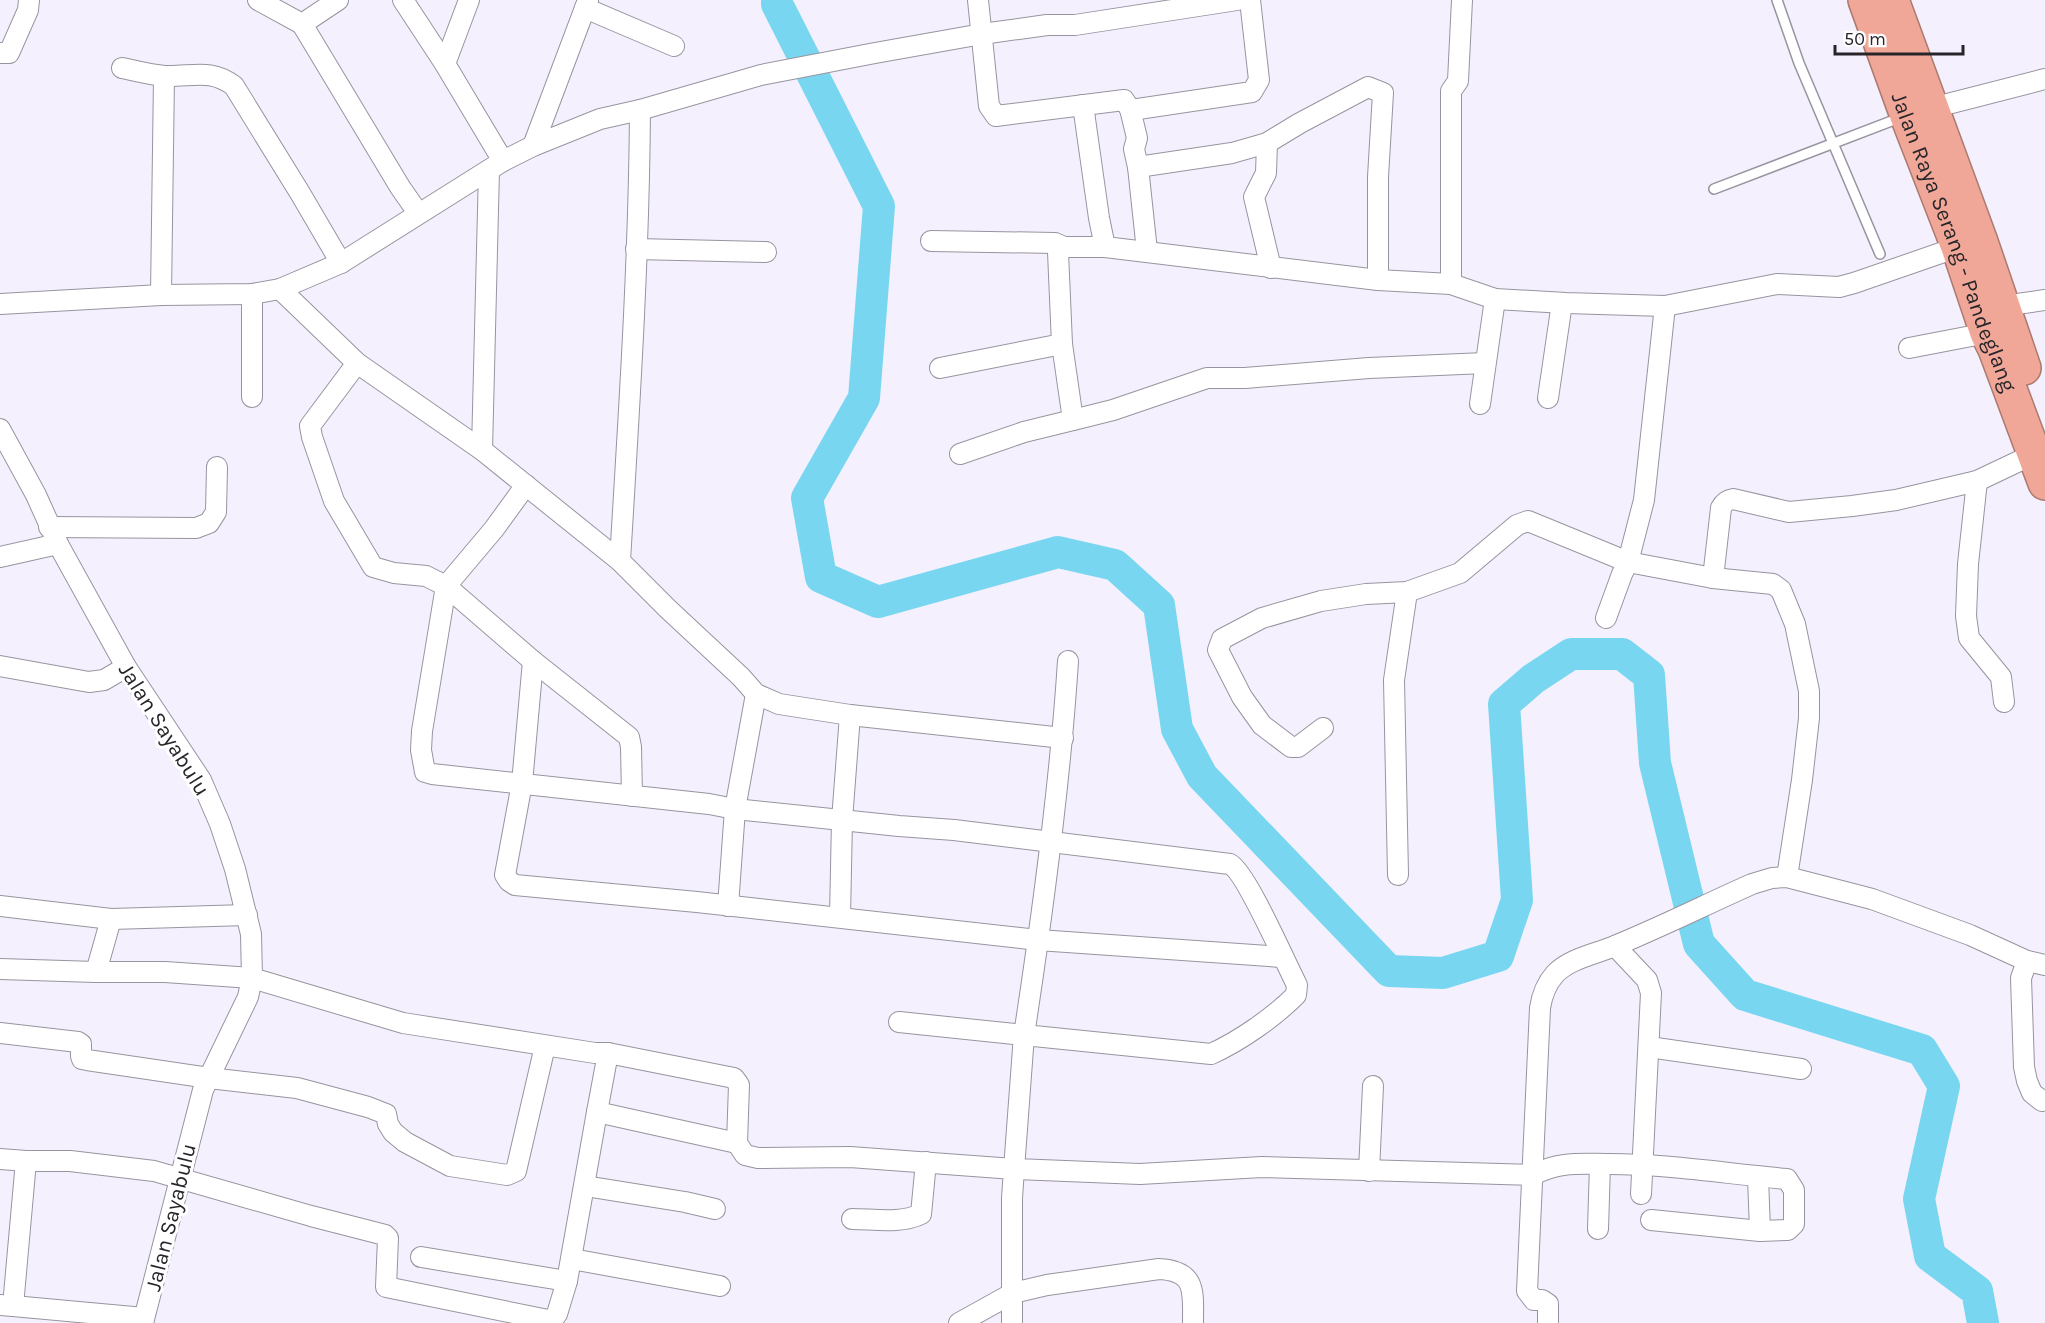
<svg xmlns="http://www.w3.org/2000/svg" width="2045" height="1323" viewBox="0 0 2045 1323" font-family="Karla,sans-serif">
  <rect width="100%" height="100%" fill="#f5f0fd"/>
  <g fill="none" stroke-linecap="round" stroke-linejoin="round">
    <path stroke="#78d6f1" stroke-width="32" d="M 777,0 L 777,4 L 879,206 L 864,398 L 807,498 L 821,577 L 878,602 L 1058,552 L 1115,565 L 1159,605 L 1177,729 L 1202,776 L 1389,971 L 1443,973 L 1498,956 L 1517,900 L 1504,704 L 1533,679 L 1571,654 L 1622,654 L 1649,675 L 1655,763 L 1699,944 L 1745,995 L 1922,1050 L 1944,1086 L 1919,1199 L 1930,1256 L 1977,1291 L 1983,1323"/>
    <g stroke="#98949f" stroke-width="12">
      <g id="lane">
        <path d="M 1777,0 L 1799,63 L 1880,254"/>
        <path d="M 1714,189 L 1902,117"/>
      </g>
    </g>
    <g stroke="#98949f" stroke-width="22">
      <g id="street">
        <path d="M 258,0 L 302,24 L 338,0"/>
        <path d="M 403,0 L 445,64 L 503,161"/>
        <path d="M 978,0 L 989,106 L 996,116 L 1124,100 L 1130,109 L 1138,109 L 1252,92 L 1259,80 L 1250,0"/>
        <path d="M 585,8 L 674,46"/>
        <path d="M 302,24 L 400,187 L 418,213"/>
        <path d="M 0,53 L 9,53 L 28,10 L 29,0"/>
        <path d="M 445,64 L 469,0"/>
        <path d="M 122,68 C 136,71 151,75 165,76 C 192,77 211,68 234,86 L 300,193 L 341,263"/>
        <path d="M 1083,105 L 1099,218 L 1105,247"/>
        <path d="M 1932,108 L 2045,79"/>
        <path d="M 1130,109 L 1137,138 L 1134,149 L 1138,167 L 1232,153 L 1267,143 L 1300,123 L 1368,87 L 1383,93 L 1378,177 L 1378,280"/>
        <path d="M 640,110 C 639,261 629,411 620,561 L 668,609 L 741,677 L 756,694 L 779,704 L 850,715 L 1063,738"/>
        <path d="M 1267,143 L 1266,173 L 1254,197 L 1271,268"/>
        <path d="M 533,146 L 588,0"/>
        <path d="M 1138,167 L 1147,251"/>
        <path d="M 931,241 L 1055,243 L 1064,247"/>
        <path d="M 636,249 L 766,252"/>
        <path d="M 1451,284 L 1451,91 L 1458,81 L 1462,0"/>
        <path d="M 280,289 L 357,363 L 482,450 L 620,561"/>
        <path d="M 161,295 L 164,76"/>
        <path d="M 0,304 L 161,295 L 252,294 L 280,289 L 341,263 L 503,161 L 533,146 L 600,119 L 640,110 L 761,75 L 875,53 L 982,34 L 1047,25 L 1075,25 L 1237,0"/>
        <path d="M 2003,306 L 2045,300"/>
        <path d="M 1909,348 L 1987,333"/>
        <path d="M 357,363 L 310,426 L 312,437 L 334,501 L 373,567 L 394,573 L 426,576 L 446,586 L 533,661 L 629,737 L 631,747 L 632,796"/>
        <path d="M 1485,363 L 1369,368 L 1245,378 L 1207,378 L 1113,410 L 1073,420 L 1062,344 L 1058,252 L 1064,247 L 1105,247 L 1378,280 L 1451,284 L 1495,299 L 1566,303 L 1665,306 L 1777,284 L 1839,287 L 1854,283 L 1958,247"/>
        <path d="M 940,368 L 1062,344"/>
        <path d="M 252,397 L 252,294"/>
        <path d="M 1548,398 L 1562,303"/>
        <path d="M 1480,404 L 1495,299"/>
        <path d="M 0,429 L 36,495 L 58,544 L 126,667 L 201,780 L 220,824 L 235,869 L 251,934 L 252,978 L 248,997 L 203,1090 L 143,1323"/>
        <path d="M 482,450 L 489,170"/>
        <path d="M 960,454 L 1024,432 L 1073,420"/>
        <path d="M 1977,481 L 1968,564 L 1966,616 L 1969,638 L 2001,677 L 2004,702"/>
        <path d="M 49,527 L 196,528 L 209,523 L 216,512 L 217,467"/>
        <path d="M 0,557 L 58,544"/>
        <path d="M 1713,578 L 1721,508 C 1724,502 1727,500 1733,499 L 1789,512 L 1852,506 L 1896,500 L 1977,481 L 2034,454"/>
        <path d="M 446,586 L 422,731 L 421,750 L 425,772 L 432,774 L 709,804 L 735,809 L 899,826 L 954,830 L 1230,864 C 1246,872 1285,962 1297,985 L 1296,995 C 1274,1017 1240,1041 1211,1054 L 1024,1035 L 1014,1169 L 1140,1174 L 1262,1167 L 1533,1175 C 1560,1161 1580,1164 1609,1164 C 1669,1164 1728,1174 1787,1179 L 1794,1190 L 1794,1224 L 1788,1230 L 1760,1231 L 1651,1220"/>
        <path d="M 446,586 L 494,529 L 526,485"/>
        <path d="M 1606,618 L 1622,574 L 1628,562 L 1644,500 L 1665,306"/>
        <path d="M 533,661 L 522,783 L 505,875 L 509,881 L 515,885 L 697,902 L 1038,940 L 1282,957"/>
        <path d="M 0,666 L 89,682 L 104,680 L 126,667"/>
        <path d="M 1323,728 L 1298,747 L 1291,747 L 1262,725 L 1242,697 L 1218,650 L 1222,639 L 1262,618 L 1321,601 L 1366,594 L 1407,592 L 1460,573 L 1517,525 L 1528,521 L 1628,562 L 1713,578 L 1773,584 L 1781,590 L 1795,624 L 1809,691 L 1809,718 L 1802,780 L 1787,877"/>
        <path d="M 1398,875 L 1394,680 L 1407,592"/>
        <path d="M 0,906 L 111,919 L 247,915"/>
        <path d="M 728,906 L 735,809 L 756,694"/>
        <path d="M 840,917 L 842,820 L 850,715"/>
        <path d="M 1615,946 L 1647,980 L 1651,993 L 1641,1194"/>
        <path d="M 2027,961 L 2021,978 L 2024,1067 L 2027,1081 L 2032,1093 L 2042,1101"/>
        <path d="M 0,969 L 96,972 L 165,972 L 252,978 L 403,1023 L 595,1053 L 608,1053 L 734,1078 L 739,1085 L 737,1143 L 745,1155 L 758,1158 L 850,1157 L 1014,1169 L 1012,1198 L 1012,1323"/>
        <path d="M 96,972 L 111,919"/>
        <path d="M 899,1022 L 1024,1035 C 1043,911 1060,786 1068,661"/>
        <path d="M 0,1033 L 78,1042 L 81,1044 L 81,1056 L 82,1059 L 87,1060 L 209,1078 L 297,1088 L 368,1107 L 386,1114 L 388,1124 L 393,1132 L 405,1142 L 450,1166 L 507,1175 L 516,1171 L 545,1046"/>
        <path d="M 1649,1047 L 1801,1069"/>
        <path d="M 608,1053 L 597,1112 L 737,1143"/>
        <path d="M 0,1159 L 26,1161"/>
        <path d="M 1369,1171 L 1373,1086"/>
        <path d="M 1758,1177 L 1760,1231"/>
        <path d="M 585,1186 L 685,1202 L 715,1209"/>
        <path d="M 852,1219 C 873,1219 901,1224 921,1214 L 926,1162"/>
        <path d="M 1598,1229 L 1600,1164"/>
        <path d="M 421,1257 L 567,1281"/>
        <path d="M 572,1259 L 720,1286"/>
        <path d="M 0,1305 L 13,1306 L 26,1161 L 70,1161 L 154,1171 L 311,1216 L 385,1235 L 388,1238 L 386,1287 L 548,1320 L 553,1319 L 557,1314 L 567,1281 L 597,1112"/>
        <path d="M 13,1306 L 144,1318"/>
        <path d="M 959,1323 L 1013,1293 L 1047,1285 L 1159,1269 C 1197,1271 1193,1292 1193,1323"/>
        <path d="M 1548,1323 L 1548,1304 L 1542,1300 L 1534,1300 L 1527,1291 L 1540,1008 C 1542,995 1546,984 1555,974 C 1570,958 1597,954 1617,945 C 1663,926 1707,904 1752,884 L 1772,878 L 1787,877 L 1872,899 L 1970,935 L 2027,961 L 2045,965"/>
      </g>
    </g>
    <g stroke="#aa7a71" stroke-width="36">
      <g id="highway">
        <path id="s1" d="M 1865,0 L 1907,116 L 1958,247 L 1987,333 L 1995,349 L 2045,483"/>
        <path d="M 1892,0 L 1981,242 L 2024,368"/>
      </g>
    </g>
    <use href="#lane" stroke="#fff" stroke-width="9"/>
    <use href="#street" stroke="#fff" stroke-width="20"/>
    <use href="#highway" stroke="#f0a797" stroke-width="33"/>
  </g>
  <g text-anchor="middle" stroke-width="6" stroke-linejoin="round" paint-order="stroke">
    <g font-size="22" fill="#27252a" stroke="#fff">
      <text dy="8" stroke="none"><textPath href="#s1" startOffset="258">Jalan Raya Serang - Pandeglang</textPath></text>
      <text transform="translate(165 729) rotate(58)" y="8">Jalan Sayabulu</text>
      <text transform="translate(170 1217) rotate(-76)" y="8">Jalan Sayabulu</text>
    </g>
  </g>
  <path d="M1835 45v9h128v-9" fill="none" stroke="#27252a" stroke-width="3"/>
  <text x="1844" y="45" font-size="18" fill="#27252a" stroke="#ffffff" stroke-width="4.5" paint-order="stroke">50 m</text>
</svg>
